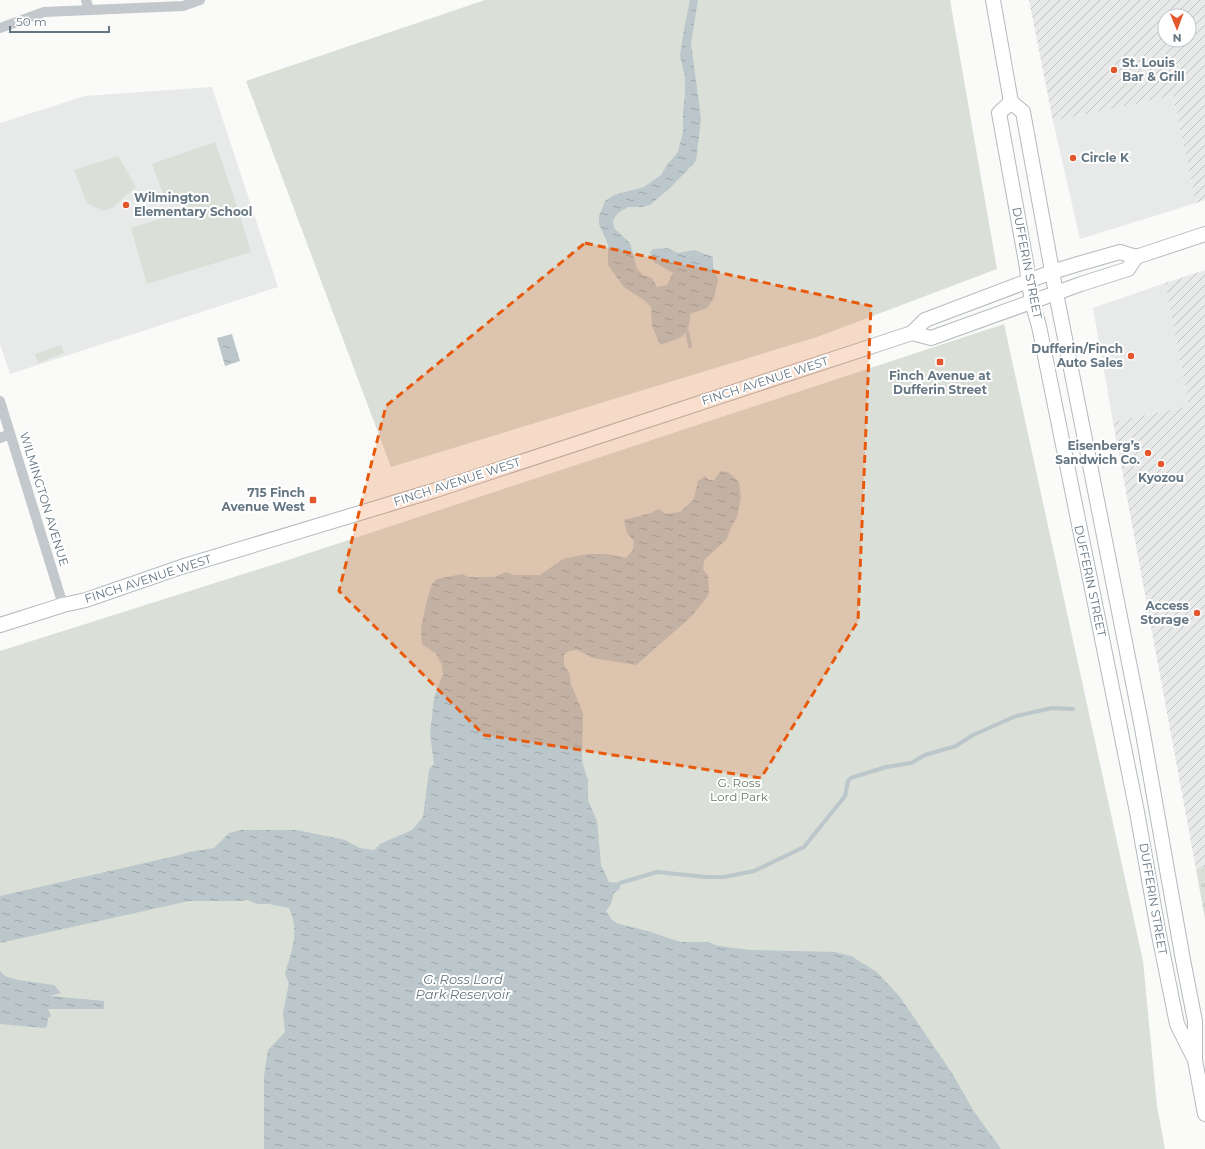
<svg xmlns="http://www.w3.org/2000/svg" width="1205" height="1149" viewBox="0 0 1205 1149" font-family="Montserrat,sans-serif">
  <defs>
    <pattern id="industrial-furrows" width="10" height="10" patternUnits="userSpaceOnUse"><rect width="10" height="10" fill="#e8e9e9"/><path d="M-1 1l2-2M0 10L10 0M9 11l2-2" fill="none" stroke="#c0c1c2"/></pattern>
    <pattern id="grass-tufts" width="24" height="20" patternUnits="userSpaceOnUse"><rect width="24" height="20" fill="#dadfd7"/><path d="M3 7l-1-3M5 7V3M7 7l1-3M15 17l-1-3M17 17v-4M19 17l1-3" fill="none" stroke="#b4b9b4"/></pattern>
    <pattern id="water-ripples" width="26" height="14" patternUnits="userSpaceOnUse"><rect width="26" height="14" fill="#bbc7cb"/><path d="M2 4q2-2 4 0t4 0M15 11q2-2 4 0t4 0" fill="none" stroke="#9ca6aa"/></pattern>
  </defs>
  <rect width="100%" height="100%" fill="#fafaf8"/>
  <g fill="#e8e9e9">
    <path d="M 212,87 L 278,287 L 10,374 L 0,344 L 0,123 L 85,96 Z"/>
    <path d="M 1173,96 L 1196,203 L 1080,239 L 1053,121 Z"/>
    <path d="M 1165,283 L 1189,406 L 1113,422 L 1093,308 Z"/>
  </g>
  <g fill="url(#industrial-furrows)" fill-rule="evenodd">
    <path d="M 1029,0 L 1205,0 L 1205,200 L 1196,203 L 1173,96 L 1053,121 ZM 1165,16 L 1189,16 L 1189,40 L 1165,40 Z"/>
    <path d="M 1205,270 L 1205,866 L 1196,869 L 1113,422 L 1189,406 L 1165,283 Z"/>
  </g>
  <path fill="url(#grass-tufts)" d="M 1205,866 L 1205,919 L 1196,869 Z"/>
  <g fill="#dadfd7">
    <path d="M 485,0 L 950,0 L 997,269 L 817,337 L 391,467 L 246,81 Z"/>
    <path d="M 215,142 L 234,197 L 251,252 L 147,284 L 131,228 L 189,210 L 165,199 L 152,164 Z"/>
    <path d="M 118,156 L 136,187 L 112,208 L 103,211 L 87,203 L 74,170 Z"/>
    <path d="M 1004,324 L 1143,961 L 1157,1106 L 1165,1149 L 0,1149 L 0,651 L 288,560 Z"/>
    <path d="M 61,345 L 64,353 L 38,363 L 35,354 Z"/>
  </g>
  <g fill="url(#water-ripples)">
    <path d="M 690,0 L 698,0 L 691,43 L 701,119 L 696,161 L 670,188 L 650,205 L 642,207 L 628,207 L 618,213 L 613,220 L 614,228 L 630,243 L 637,269 L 643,275 L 652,278 L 657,287 L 667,285 L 673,273 L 654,262 L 650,252 L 653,249 L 667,248 L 678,253 L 694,250 L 713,257 L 713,267 L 718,280 L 714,298 L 707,308 L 690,314 C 690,338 680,338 660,345 L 652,326 L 651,307 L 644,300 L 624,287 L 608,265 L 608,244 L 599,224 L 599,216 L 605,201 L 614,195 L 644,187 L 661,175 L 667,165 L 678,152 L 683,132 L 683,112 L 685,94 L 685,77 L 680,56 L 685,24 Z"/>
    <path d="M 232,334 L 240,361 L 225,366 L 217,338 Z"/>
    <path d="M 721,471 L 728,472 L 739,482 L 741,497 L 737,517 L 731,527 L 727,539 L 704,560 L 703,570 L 708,575 L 709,591 L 707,597 L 691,617 L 636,665 L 593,658 L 577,650 L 569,651 L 564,655 L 564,666 L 569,672 L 571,684 L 583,713 L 582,761 L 588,781 L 588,800 L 597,821 L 601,865 L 609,882 L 620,883 L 620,889 L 614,893 L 611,904 L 606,911 L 612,920 L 619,924 L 648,931 L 680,942 L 707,942 L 719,946 L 749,950 L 835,952 L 851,956 L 877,972 L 900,997 L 952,1073 L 973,1110 L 1001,1149 L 264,1149 L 264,1076 L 268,1050 L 285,1032 L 283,1013 L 289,983 L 286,977 L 285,973 C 292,951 300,931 289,908 L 269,904 L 257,904 L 248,900 L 239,901 L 189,901 L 0,943 L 0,896 L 180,855 L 189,852 L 214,848 L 229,833 L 241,830 L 297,830 L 345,840 L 360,848 L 374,850 L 380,844 L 412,830 L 423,817 L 429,770 L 434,764 L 430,734 L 434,698 L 443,674 L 442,665 L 435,652 L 433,652 L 422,644 L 421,628 L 427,600 L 432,584 L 437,579 L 462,574 L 469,577 L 494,577 L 506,572 L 513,575 L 540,575 L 563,559 L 587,554 L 607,554 L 626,558 L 633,550 L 634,541 L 627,533 L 624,520 L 651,513 L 659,509 L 665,514 L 680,512 L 694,499 L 698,481 L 705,476 L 709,480 L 714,480 Z"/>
    <path d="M 0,971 L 5,976 L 18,980 L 54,985 L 61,993 L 50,996 L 104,1001 L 104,1009 L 48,1009 L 51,1016 L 48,1018 L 47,1026 L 44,1028 L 0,1024 Z"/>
  </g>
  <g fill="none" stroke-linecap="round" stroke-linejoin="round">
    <g stroke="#bbc7cb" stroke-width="4">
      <path d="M 684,329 L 687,331 L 690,346"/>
      <path d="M 620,883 L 657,872 L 706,877 L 724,877 L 754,871 L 804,847 L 845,796 L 848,781 L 851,778 L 886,767 L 911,763 L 925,755 L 956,746 L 973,735 L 1016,716 L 1052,708 L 1073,709"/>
    </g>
    <g stroke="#b3babf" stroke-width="16">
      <g id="secondary">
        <path d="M 993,0 L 1011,102 L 1023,112 L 1056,293 L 1142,728 L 1183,960 L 1195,1021 L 1195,1060 L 1205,1114"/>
        <path d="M 1011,102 L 999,113 L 1026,262 L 1032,302 L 1039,326 L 1137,812 L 1158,930 L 1177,1024 L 1193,1056"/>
        <path d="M 912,333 L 931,338 L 1081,284 L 1128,269 L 1136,257"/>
        <path d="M 0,625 L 63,605 L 86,600 L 181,567 L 436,490 L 912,333 L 925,320 L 1052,272 L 1078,264 L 1120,252 L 1136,257 L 1205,234"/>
      </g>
    </g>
    <g stroke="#c3c8cc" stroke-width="10">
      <path d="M 86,0 L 89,10"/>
      <path d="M 0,28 L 44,12 L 183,6 L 200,0"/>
      <path d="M 0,401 L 63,605"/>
      <path d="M 0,438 L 10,434"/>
    </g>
    <use href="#secondary" stroke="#fff" stroke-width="14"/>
  </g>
  <path fill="#e8590c" fill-opacity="0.2" stroke="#e8590c" stroke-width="3" stroke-dasharray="8 5" stroke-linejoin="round" d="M 585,243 L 871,306 L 858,621 L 761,778 L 484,735 L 339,591 L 386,406 Z"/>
  <g fill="#e4572e" stroke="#fff" stroke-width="1.5">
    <circle cx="1114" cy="70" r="4"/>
    <circle cx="1073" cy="158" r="4"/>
    <circle cx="126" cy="205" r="4"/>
    <circle cx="1131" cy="356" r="4"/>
    <rect x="936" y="358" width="8" height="8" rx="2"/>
    <circle cx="1148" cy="453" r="4"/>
    <circle cx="1161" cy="464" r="4"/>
    <rect x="309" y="496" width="8" height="8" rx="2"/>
    <circle cx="1197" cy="613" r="4"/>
  </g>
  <g text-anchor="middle" stroke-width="4" stroke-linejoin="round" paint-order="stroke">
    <g font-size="12" font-weight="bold" fill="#657683" stroke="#fff" text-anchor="end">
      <text x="1122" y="67" text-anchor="start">St. Louis<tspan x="1122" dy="14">Bar &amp; Grill</tspan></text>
      <text x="1081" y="162" text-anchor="start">Circle K</text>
      <text x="134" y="202" text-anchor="start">Wilmington<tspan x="134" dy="14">Elementary School</tspan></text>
      <text x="1123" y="353">Dufferin/Finch<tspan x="1123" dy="14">Auto Sales</tspan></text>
      <text x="940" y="380" text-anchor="middle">Finch Avenue at<tspan x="940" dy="14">Dufferin Street</tspan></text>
      <text x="1140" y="450">Eisenberg’s<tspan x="1140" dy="14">Sandwich Co.</tspan></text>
      <text x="1161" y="482" text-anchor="middle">Kyozou</text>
      <text x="305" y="497">715 Finch<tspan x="305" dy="14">Avenue West</tspan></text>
      <text x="1189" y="610">Access<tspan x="1189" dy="14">Storage</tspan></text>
    </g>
    <g font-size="12" fill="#657683" stroke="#fff">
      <text transform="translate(1027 263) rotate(79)" y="4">DUFFERIN STREET</text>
      <text transform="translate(765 381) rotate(-18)" y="4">FINCH AVENUE WEST</text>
      <text transform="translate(457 482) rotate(-18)" y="4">FINCH AVENUE WEST</text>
      <text transform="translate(44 499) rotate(73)" y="4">WILMINGTON AVENUE</text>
      <text transform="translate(148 579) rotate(-18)" y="4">FINCH AVENUE WEST</text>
      <text transform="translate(1090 581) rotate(78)" y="4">DUFFERIN STREET</text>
      <text transform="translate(1153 899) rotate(80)" y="4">DUFFERIN STREET</text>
    </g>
    <g font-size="12" fill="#687a64" stroke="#fff">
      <text x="739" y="787">G. Ross<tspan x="739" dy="14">Lord Park</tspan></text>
    </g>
    <g font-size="13" font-style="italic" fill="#60757c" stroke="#fff">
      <text x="463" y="984">G. Ross Lord<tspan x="463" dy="15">Park Reservoir</tspan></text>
    </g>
  </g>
  <g transform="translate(1177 28) rotate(179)"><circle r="19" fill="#ffffff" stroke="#c1c8cd"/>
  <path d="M0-3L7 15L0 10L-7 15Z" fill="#e4572e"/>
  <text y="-6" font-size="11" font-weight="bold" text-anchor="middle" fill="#657683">N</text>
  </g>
  <path d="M10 26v6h99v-6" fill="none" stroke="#657683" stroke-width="2"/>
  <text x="16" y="26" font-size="12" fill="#657683" stroke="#ffffff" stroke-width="3" paint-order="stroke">50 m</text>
</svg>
